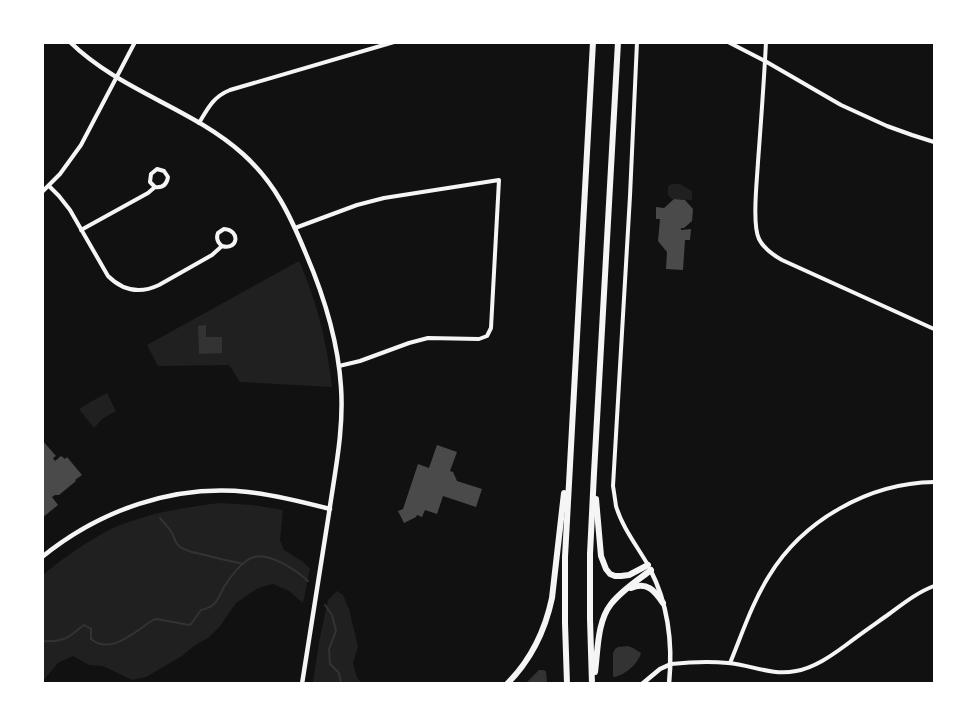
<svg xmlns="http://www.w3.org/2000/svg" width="977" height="726" viewBox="0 0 977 726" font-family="'DejaVu Sans',sans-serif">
  <rect width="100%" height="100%" fill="#111"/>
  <g fill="#202020">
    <path d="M 672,184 L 680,184 L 692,191 L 692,200 L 672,199 L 668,195 L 668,186 Z"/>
    <path d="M 299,261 C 317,301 327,343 332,387 L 240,382 L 229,365 L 158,366 L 147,345 Z"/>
    <path d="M 107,393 L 116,411 L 102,419 L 94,428 L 79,409 L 92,401 Z"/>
    <path d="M 219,503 L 252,505 L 283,510 L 280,540 L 284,550 L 302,561 L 310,569 L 303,603 L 289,591 L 273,584 L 258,588 L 236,603 L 220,626 L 208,638 L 195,645 L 182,656 L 146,677 L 132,680 L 103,666 L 89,665 L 73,656 L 58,663 L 43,681 L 43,575 C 64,557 89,540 113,528 C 119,525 126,523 132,521 C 160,511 189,507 219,503 Z"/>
    <path d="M 337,591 L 343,595 L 349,609 L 358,646 L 353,663 L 357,678 L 362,683 L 313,683 L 319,642 L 328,600 Z"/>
  </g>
  <g fill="#333">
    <path d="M 206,325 L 206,337 L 222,337 L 222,353 L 199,354 L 198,326 Z"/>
    <path d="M 628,646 L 633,648 L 641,653 C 638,664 624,676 613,677 L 613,653 L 615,649 L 618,647 Z"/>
    <path d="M 539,670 L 543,670 L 546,671 L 547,683 L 526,683 Z"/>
  </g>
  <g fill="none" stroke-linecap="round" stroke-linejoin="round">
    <g stroke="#333" stroke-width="2">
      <path d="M 160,518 C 163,522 167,526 170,530 C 175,535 173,541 179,546 C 187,553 199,553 209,556 C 220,559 231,561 243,564"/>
      <path d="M 325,605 L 332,615 L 336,631 L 329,649 L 330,664 L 339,673 L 341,684"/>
      <path d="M 42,641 C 52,642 63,641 71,635 C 76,632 79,628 84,625 L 91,629 L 91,639 C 111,656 137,630 153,620 L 157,619 L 189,625 L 191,624 L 201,610 C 217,606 217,600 224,587 C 230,577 243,560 254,557 C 270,552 297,571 308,581"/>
    </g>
  </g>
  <g fill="#4a4a4a">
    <path d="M 674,199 L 685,200 L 693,209 L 692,221 L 684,228 L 681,228 L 681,230 L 691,229 L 690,240 L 685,240 L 683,270 L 666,269 L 667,252 L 658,241 L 660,219 L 656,219 L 656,207 L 664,208 Z"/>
    <path d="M 42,440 L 56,456 L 53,458 L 55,461 L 61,456 L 65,459 L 67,457 L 82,475 L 75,480 L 76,481 L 59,495 L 55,495 L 52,497 L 58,505 L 42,518 Z"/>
    <path d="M 437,445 L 457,452 L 450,471 L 453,472 L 457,481 L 482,489 L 476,507 L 443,496 L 437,514 L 425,510 L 422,517 L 417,515 L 416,517 L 404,523 L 398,511 L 403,509 L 418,464 L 429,468 Z"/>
  </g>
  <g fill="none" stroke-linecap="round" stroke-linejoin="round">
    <g stroke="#f5f5f5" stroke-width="4">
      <path d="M 637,42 L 630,196 L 613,486 C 614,492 615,499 616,506 C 622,527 637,546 648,565"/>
      <path d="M 728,42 L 765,61 L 841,105 L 887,126 L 912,135 L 934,142"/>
      <path d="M 766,42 C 764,82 761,122 758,162 C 757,180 752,225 759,239 C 764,249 773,255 782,260 L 934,329"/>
      <path d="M 199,123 C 208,108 213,97 230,90 L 394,42"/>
      <path d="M 49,186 L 59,196 L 70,210 L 108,276 C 123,291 140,294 159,285 L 212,255 L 222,246 C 238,251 241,230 224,229 L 218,233 C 216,238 217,242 222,246"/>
      <path d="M 42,192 L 60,174 L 81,145 L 135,42"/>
      <path d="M 295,228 L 357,205 L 384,198 L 499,180 L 491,328 L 487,336 L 479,339 L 428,338 L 409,343 L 360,361 L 339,366"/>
      <path d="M 81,230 L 148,193 L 155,187 C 163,188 167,184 168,177 L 164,171 L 157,169 L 151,174 L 150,182 L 155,187"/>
      <path d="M 730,663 C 742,634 752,603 769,576 C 803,520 869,483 934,482"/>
      <path d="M 671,664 C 690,662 709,661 728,663 C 752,665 771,676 796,671 C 814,668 831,656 846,645 C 860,634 875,624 889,614 C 904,603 918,592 934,586"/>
    </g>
    <g stroke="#f5f5f5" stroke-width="4.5">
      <path d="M 70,42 C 120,91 192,108 243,154 C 275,183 290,215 306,254 C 324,296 338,341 341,387 C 344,430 335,471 329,513 C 320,570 311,627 302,684"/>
      <path d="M 42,557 C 100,510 174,484 248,492 C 275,495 303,502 330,509"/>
      <path d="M 650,569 C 668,604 673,644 669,684"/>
      <path d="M 642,684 L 660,669 L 671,664"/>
    </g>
    <g stroke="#f5f5f5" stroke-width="6">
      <path d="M 596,499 L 601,556 L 606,569 L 610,574 L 615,576 L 621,576 L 629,575 L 648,565"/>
      <path d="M 631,588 C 647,581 655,591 663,603"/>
      <path d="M 595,672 C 598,650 597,622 611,604 C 622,590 638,580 651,570"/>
      <path d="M 507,684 C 531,660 545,631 552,598 L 564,493"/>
      <path d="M 567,684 L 565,623 L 565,557 L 593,42"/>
      <path d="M 592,684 L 590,619 L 590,554 L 594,473 L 618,42"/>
    </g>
  </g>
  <rect width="977" height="726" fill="none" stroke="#ffffff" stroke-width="88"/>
</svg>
